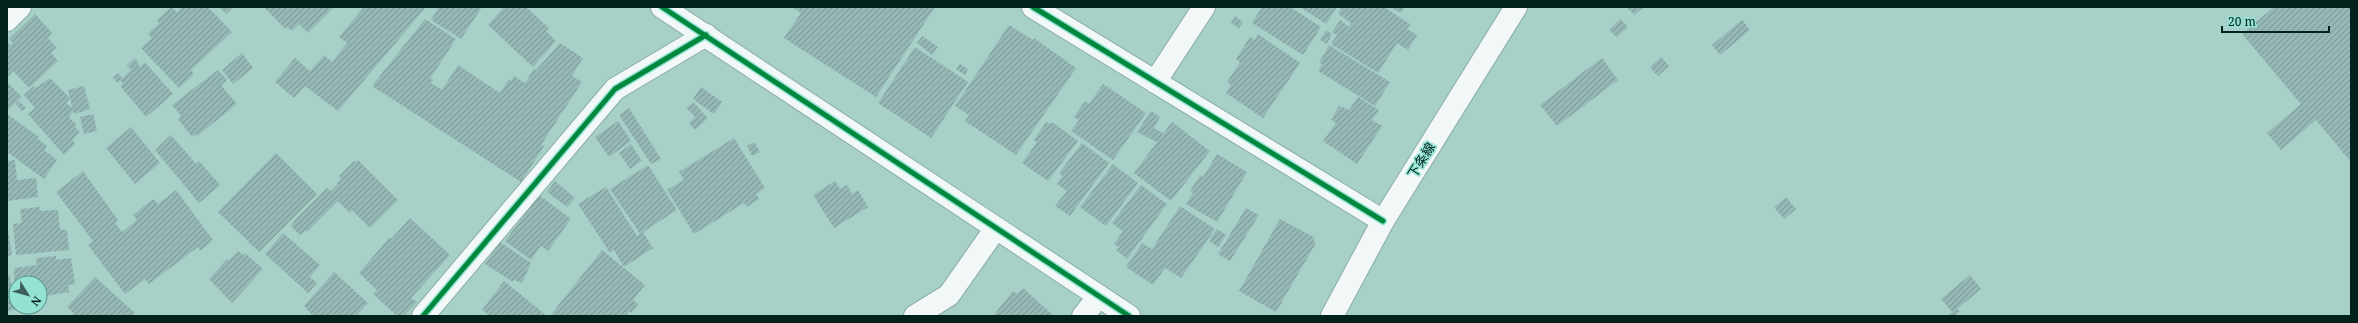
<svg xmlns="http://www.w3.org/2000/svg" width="2358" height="323" viewBox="0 0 2358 323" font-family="'Noto Serif','Noto Sans JP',serif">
  <defs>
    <pattern id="building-hatch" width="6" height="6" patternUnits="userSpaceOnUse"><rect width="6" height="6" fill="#96b8b5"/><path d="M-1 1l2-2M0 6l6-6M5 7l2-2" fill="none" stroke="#789592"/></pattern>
  </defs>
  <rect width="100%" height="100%" fill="#a6d0c8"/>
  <g fill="url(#building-hatch)">
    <path d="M 171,7 L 177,12 L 182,7 L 208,7 L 232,32 L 191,70 L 194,74 L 179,88 L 141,48 L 152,38 L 148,34 L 159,23 L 157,20 Z"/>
    <path d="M 219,7 L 233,7 L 226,14 Z"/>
    <path d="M 264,7 L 334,7 L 308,33 L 299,24 L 292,31 L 287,27 L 285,29 Z"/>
    <path d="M 364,7 L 426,7 L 338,111 L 305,86 L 294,98 L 275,82 L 295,58 L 310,71 L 324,55 L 332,62 L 347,43 L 339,37 Z"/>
    <path d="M 439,7 L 482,7 L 461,39 L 431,20 Z"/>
    <path d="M 504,7 L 526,7 L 549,28 L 546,31 L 556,41 L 533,67 L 488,25 Z"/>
    <path d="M 792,7 L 935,7 L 876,97 L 784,38 L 801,13 Z"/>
    <path d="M 1262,7 L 1290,7 L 1321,27 L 1303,55 L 1252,23 Z"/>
    <path d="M 1300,7 L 1337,7 L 1326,24 Z"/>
    <path d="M 1342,7 L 1384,7 L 1410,24 L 1407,29 L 1417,35 L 1408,50 L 1397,43 L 1378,73 L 1331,44 L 1337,35 L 1332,32 L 1340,20 L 1349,27 L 1351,23 L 1338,14 Z"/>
    <path d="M 1390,7 L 1405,7 L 1401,13 Z"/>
    <path d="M 1627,7 L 1644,7 L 1634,15 Z"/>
    <path d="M 2274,7 L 2351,7 L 2351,162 L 2316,120 L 2281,150 L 2267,133 L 2301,104 L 2242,34 Z"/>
    <path d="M 35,14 L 52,33 L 48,38 L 57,48 L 51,53 L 58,61 L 29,88 L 13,71 L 9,76 L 7,74 L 7,42 L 10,45 L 13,43 L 9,39 Z"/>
    <path d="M 1235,16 L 1243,22 L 1239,28 L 1231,23 Z"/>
    <path d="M 425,19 L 456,39 L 430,79 L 433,80 L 431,83 L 442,90 L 458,65 L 500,93 L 509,79 L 511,81 L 514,76 L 525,83 L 534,69 L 536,70 L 560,43 L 583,58 L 572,76 L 582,82 L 541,145 L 544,146 L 521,182 L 372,86 Z"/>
    <path d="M 1620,19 L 1628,27 L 1617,37 L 1609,30 Z"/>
    <path d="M 1742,20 L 1750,30 L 1720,55 L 1712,45 Z"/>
    <path d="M 1009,25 L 1033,40 L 1034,38 L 1076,68 L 1016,155 L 965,121 L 969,115 L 955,106 Z"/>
    <path d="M 1326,30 L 1332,34 L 1327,44 L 1320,40 Z"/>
    <path d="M 1258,34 L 1300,63 L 1263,118 L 1226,93 L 1231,85 L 1227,82 L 1240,62 L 1236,59 L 1250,37 L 1254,40 Z"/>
    <path d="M 922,36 L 938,47 L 932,55 L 917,43 Z"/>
    <path d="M 1329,45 L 1390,82 L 1375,106 L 1318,71 L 1322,64 L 1319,63 Z"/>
    <path d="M 915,47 L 968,82 L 931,138 L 878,103 Z"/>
    <path d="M 242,53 L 253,68 L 233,84 L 222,70 Z"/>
    <path d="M 1661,57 L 1669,66 L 1658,76 L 1650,67 Z"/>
    <path d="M 135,58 L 140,67 L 145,62 L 173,94 L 146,117 L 120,86 L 123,84 L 120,80 L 118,83 L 113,78 L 118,73 L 122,78 L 131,70 L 127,65 Z"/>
    <path d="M 1602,58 L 1618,80 L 1557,126 L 1540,105 Z"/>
    <path d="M 960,64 L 968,69 L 965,75 L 956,69 Z"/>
    <path d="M 218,70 L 227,80 L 221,85 L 237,104 L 197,136 L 196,134 L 192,137 L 178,119 L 181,116 L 172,105 Z"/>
    <path d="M 50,78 L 70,98 L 66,103 L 72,108 L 70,98 L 68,90 L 84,86 L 90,109 L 74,114 L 73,111 L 69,117 L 77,125 L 75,127 L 80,132 L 72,140 L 75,144 L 64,155 L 28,114 L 35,108 L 24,95 L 34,86 L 36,88 Z"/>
    <path d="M 7,82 L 22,97 L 7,111 Z"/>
    <path d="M 1103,84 L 1146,113 L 1113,160 L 1071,131 L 1079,120 L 1074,117 L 1085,101 L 1089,104 Z"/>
    <path d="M 701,87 L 722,102 L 714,114 L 693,99 Z"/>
    <path d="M 1358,97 L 1379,110 L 1372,120 L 1382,126 L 1357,164 L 1323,141 L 1336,123 L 1331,120 L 1339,106 L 1349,110 Z"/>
    <path d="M 19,101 L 26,108 L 22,111 L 16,104 Z"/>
    <path d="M 693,102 L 708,118 L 695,130 L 689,123 L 695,117 L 686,108 Z"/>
    <path d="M 629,108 L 661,159 L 651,164 L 619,115 Z"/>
    <path d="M 1151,111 L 1160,117 L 1154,128 L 1163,133 L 1161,137 L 1172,122 L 1210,151 L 1171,201 L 1134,173 L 1157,142 L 1137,132 Z"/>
    <path d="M 7,114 L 39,137 L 38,139 L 47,146 L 44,150 L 57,160 L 44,179 L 7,152 Z"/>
    <path d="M 93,114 L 97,131 L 84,134 L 80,117 Z"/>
    <path d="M 618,121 L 631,141 L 609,157 L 595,137 Z"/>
    <path d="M 1046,122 L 1050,124 L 1052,122 L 1078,141 L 1048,181 L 1022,163 L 1037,142 L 1034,140 Z"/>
    <path d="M 131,127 L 160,163 L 135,184 L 106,148 Z"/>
    <path d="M 171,135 L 196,164 L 199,161 L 220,185 L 199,203 L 155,150 Z"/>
    <path d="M 734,138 L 765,188 L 756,194 L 759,199 L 747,207 L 744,203 L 694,234 L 667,190 L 684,180 L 679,172 Z"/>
    <path d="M 754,142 L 760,152 L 752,156 L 747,146 Z"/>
    <path d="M 1082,143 L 1109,163 L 1070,216 L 1055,206 L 1067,191 L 1057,184 L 1063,176 L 1059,173 Z"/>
    <path d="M 631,144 L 642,161 L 630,169 L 619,153 Z"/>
    <path d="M 276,153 L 317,194 L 259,252 L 218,212 Z"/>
    <path d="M 1217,154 L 1247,172 L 1217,222 L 1186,204 L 1193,193 L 1190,191 L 1200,175 L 1203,177 Z"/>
    <path d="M 15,160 L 17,180 L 36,178 L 38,197 L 7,201 L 7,161 Z"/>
    <path d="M 358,160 L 398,200 L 370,228 L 352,210 L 350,213 L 338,201 L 307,232 L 306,230 L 300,235 L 291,226 L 295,220 L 327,188 L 331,191 L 338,184 L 337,183 L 341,179 L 339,176 L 354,161 L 356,162 Z"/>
    <path d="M 1113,164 L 1138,183 L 1106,226 L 1080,207 Z"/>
    <path d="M 648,165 L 677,210 L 643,232 L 653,248 L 624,267 L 614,250 L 610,253 L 578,204 L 606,187 L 637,236 L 640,234 L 610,189 Z"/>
    <path d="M 83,171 L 118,220 L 115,223 L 122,232 L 137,220 L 133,215 L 153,199 L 158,204 L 176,190 L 213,240 L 200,251 L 198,247 L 149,284 L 145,279 L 125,294 L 88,245 L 93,241 L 56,192 Z"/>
    <path d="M 555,181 L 575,198 L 567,207 L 547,192 Z"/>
    <path d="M 835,181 L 840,189 L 847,185 L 852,194 L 858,190 L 868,207 L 834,228 L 813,195 Z"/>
    <path d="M 1141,185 L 1167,204 L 1127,259 L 1116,250 L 1119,247 L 1114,244 L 1123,231 L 1112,223 Z"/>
    <path d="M 539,195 L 571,219 L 548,251 L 541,246 L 531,260 L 505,241 Z"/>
    <path d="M 1786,197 L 1796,209 L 1784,219 L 1774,207 Z"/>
    <path d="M 1180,206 L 1215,229 L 1181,278 L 1165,268 L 1153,285 L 1126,267 L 1142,243 L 1152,249 Z"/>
    <path d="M 40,207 L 40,211 L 58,210 L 60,230 L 67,230 L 69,250 L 16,255 L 13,224 L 22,223 L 20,209 Z"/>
    <path d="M 1246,208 L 1259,215 L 1230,261 L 1218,254 Z"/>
    <path d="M 410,218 L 450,255 L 411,298 L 417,302 L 404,316 L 397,316 L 373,294 L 377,290 L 359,273 L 390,237 L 391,239 Z"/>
    <path d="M 1280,219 L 1315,238 L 1313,240 L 1316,243 L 1276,312 L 1239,291 Z"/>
    <path d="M 7,224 L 12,255 L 7,256 Z"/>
    <path d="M 1217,229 L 1226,235 L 1218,247 L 1209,241 Z"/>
    <path d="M 283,233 L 320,265 L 310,277 L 317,283 L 308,293 L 265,254 Z"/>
    <path d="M 500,242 L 531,263 L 522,283 L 514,280 L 513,282 L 485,264 Z"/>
    <path d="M 602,250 L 645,285 L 633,300 L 638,304 L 631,313 L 629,311 L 627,314 L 630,316 L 550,316 Z"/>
    <path d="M 238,251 L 244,255 L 245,253 L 263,269 L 232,303 L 209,279 L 227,259 L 228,261 Z"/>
    <path d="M 56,256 L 56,260 L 71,258 L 75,284 L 68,285 L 69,292 L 40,297 L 40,283 L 16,283 L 15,293 L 14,268 L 37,265 L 36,258 Z"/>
    <path d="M 334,272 L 368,303 L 356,316 L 313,316 L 304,306 Z"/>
    <path d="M 10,275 L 14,310 L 7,311 L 7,276 Z"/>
    <path d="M 1970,275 L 1981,289 L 1957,309 L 1960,311 L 1955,316 L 1947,316 L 1952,312 L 1941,299 Z"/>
    <path d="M 95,277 L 135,313 L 132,316 L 72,316 L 74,314 L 67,307 Z"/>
    <path d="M 504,281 L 547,316 L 490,316 L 482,310 Z"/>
    <path d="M 1023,288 L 1054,316 L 993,316 L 1013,291 L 1017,294 Z"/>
  </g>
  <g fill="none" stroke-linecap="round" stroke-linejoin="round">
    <g stroke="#8cada7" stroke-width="24">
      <g id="minor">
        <path d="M 1033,7 L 1383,221"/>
        <path d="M 7,20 L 20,7"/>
        <path d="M 1155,82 L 1204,7"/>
        <path d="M 423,316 L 615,89 L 706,35"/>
        <path d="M 915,316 L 949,295 L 996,228"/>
        <path d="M 1083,316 L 1099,296"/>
      </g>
    </g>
    <g stroke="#8cada7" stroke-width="24">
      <g id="tertiary">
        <path d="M 662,7 L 1129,316"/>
        <path d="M 1332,316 L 1383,221 L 1516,7"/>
      </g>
    </g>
    <use href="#minor" stroke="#f2f8f7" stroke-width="22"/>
    <use href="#tertiary" stroke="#f2f8f7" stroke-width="22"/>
    <g stroke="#94e2d2" stroke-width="8">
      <g id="cycleway">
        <path d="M 662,7 L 1129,316"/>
        <path d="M 1033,7 L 1383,221"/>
        <path d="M 423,316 L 615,89 L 706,35"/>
      </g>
    </g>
    <use href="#cycleway" stroke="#00873e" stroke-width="5"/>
  </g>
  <g text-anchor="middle" stroke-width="3.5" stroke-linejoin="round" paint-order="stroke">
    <g font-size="13" fill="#00211c" stroke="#94e2d2">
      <text transform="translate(1421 160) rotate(-58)" y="5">下条線</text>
    </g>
  </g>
  <rect width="2358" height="323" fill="none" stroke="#00211c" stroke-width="16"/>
  <g transform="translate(28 295) rotate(127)"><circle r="19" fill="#94e2d2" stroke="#599589"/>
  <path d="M0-3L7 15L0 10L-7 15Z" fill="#3a5e58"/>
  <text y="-6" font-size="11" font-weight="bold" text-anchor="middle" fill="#00211c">N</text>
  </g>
  <path d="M2222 26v6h107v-6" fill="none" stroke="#00211c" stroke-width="2"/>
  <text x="2228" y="26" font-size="12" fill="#00211c" stroke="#94e2d2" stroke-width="3" paint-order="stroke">20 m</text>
</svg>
